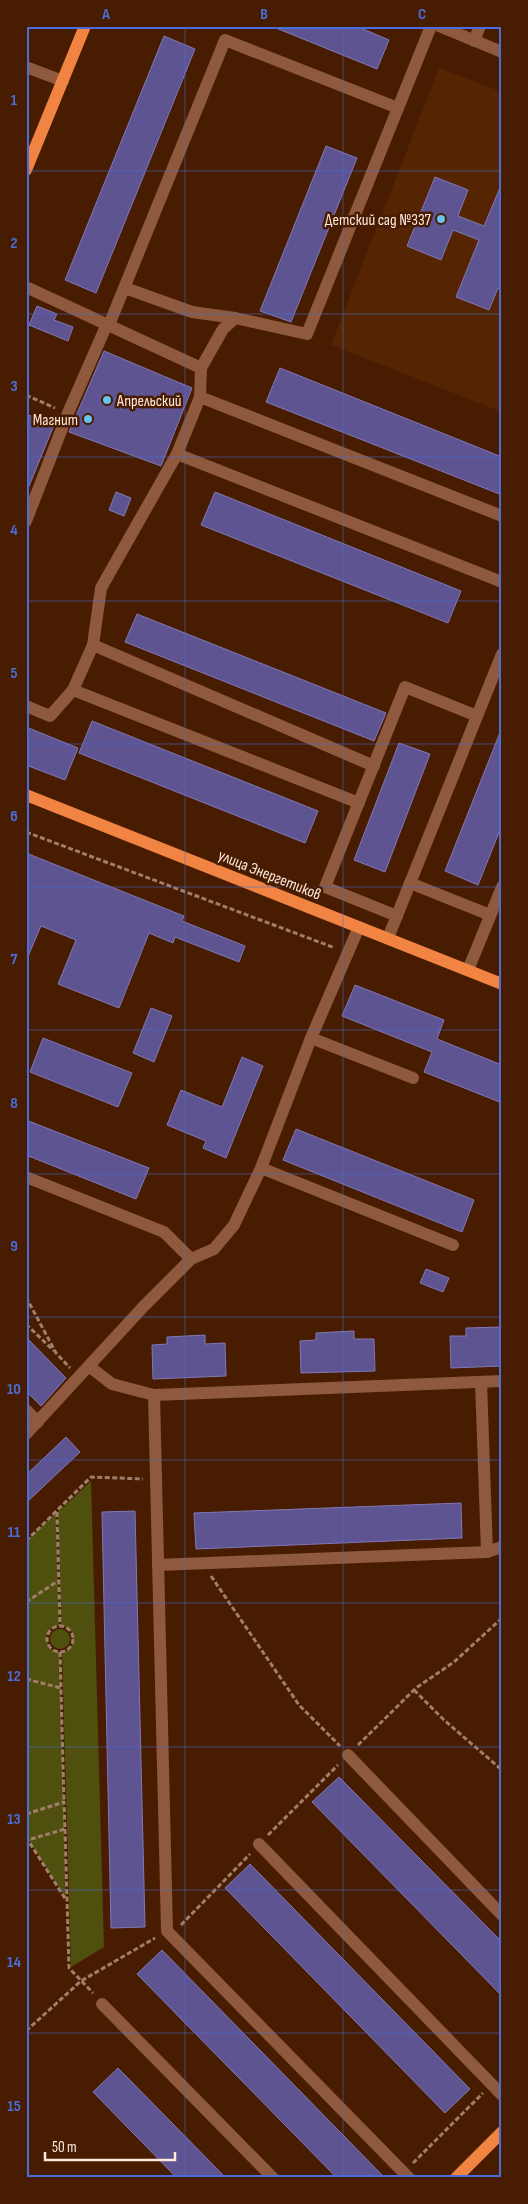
<svg xmlns="http://www.w3.org/2000/svg" width="528" height="2204" viewBox="0 0 528 2204" font-family="'Sofia Sans Condensed',sans-serif">
  <rect width="100%" height="100%" fill="#471c00"/>
  <path fill="#552402" d="M 439,68 L 502,92 L 502,412 L 331,345 Z"/>
  <g fill="#4f4f0e">
    <path d="M 91,1481 L 104,1947 L 71,1967 L 62,1652 C 74,1649 76,1639 70,1629 L 61,1625 L 58,1512 Z"/>
    <path d="M 56,1512 L 59,1625 L 52,1627 L 46,1637 L 49,1648 L 60,1653 L 66,1899 L 26,1836 L 26,1541 Z"/>
    <circle cx="60" cy="1639" r="10"/>
  </g>
  <g fill="#5e5491" stroke="#8178b9">
    <path d="M 271,26 L 356,26 L 389,40 L 377,69 Z"/>
    <path d="M 164,36 L 195,49 L 96,293 L 65,280 Z"/>
    <path d="M 326,146 L 357,158 L 291,322 L 260,311 Z"/>
    <path d="M 435,177 L 468,190 L 458,216 L 484,226 L 502,183 L 502,290 L 498,288 L 489,310 L 456,297 L 479,240 L 453,230 L 441,260 L 407,246 Z"/>
    <path d="M 37,306 L 57,314 L 54,320 L 73,327 L 68,341 L 29,325 Z"/>
    <path d="M 104,351 L 192,388 L 161,466 L 69,432 Z"/>
    <path d="M 280,368 L 502,457 L 502,495 L 266,402 Z"/>
    <path d="M 26,414 L 54,425 L 27,491 L 26,491 Z"/>
    <path d="M 116,492 L 131,498 L 124,516 L 109,510 Z"/>
    <path d="M 215,492 L 461,591 L 448,623 L 201,525 Z"/>
    <path d="M 137,614 L 386,713 L 374,741 L 125,642 Z"/>
    <path d="M 92,721 L 318,811 L 305,843 L 79,753 Z"/>
    <path d="M 26,727 L 78,748 L 65,780 L 26,765 Z"/>
    <path d="M 501,730 L 502,825 L 478,885 L 445,871 Z"/>
    <path d="M 399,743 L 430,754 L 385,872 L 354,860 Z"/>
    <path d="M 26,853 L 184,916 L 182,921 L 245,946 L 239,962 L 175,937 L 173,943 L 149,933 L 119,1008 L 58,984 L 76,940 L 41,926 L 26,961 Z"/>
    <path d="M 355,985 L 444,1020 L 437,1039 L 502,1065 L 502,1103 L 424,1072 L 432,1052 L 342,1016 Z"/>
    <path d="M 151,1008 L 172,1016 L 154,1062 L 133,1053 Z"/>
    <path d="M 43,1038 L 132,1073 L 118,1107 L 30,1072 Z"/>
    <path d="M 242,1057 L 263,1066 L 226,1158 L 203,1148 L 206,1141 L 167,1125 L 181,1090 L 222,1107 Z"/>
    <path d="M 26,1120 L 149,1168 L 136,1199 L 26,1155 Z"/>
    <path d="M 296,1129 L 474,1200 L 462,1232 L 283,1160 Z"/>
    <path d="M 426,1269 L 449,1278 L 443,1292 L 420,1283 Z"/>
    <path d="M 502,1327 L 502,1366 L 451,1368 L 450,1336 L 466,1336 L 466,1328 Z"/>
    <path d="M 354,1331 L 354,1339 L 374,1339 L 375,1371 L 301,1373 L 300,1341 L 316,1340 L 316,1333 Z"/>
    <path d="M 205,1335 L 205,1344 L 225,1343 L 226,1376 L 153,1379 L 152,1345 L 167,1344 L 167,1337 Z"/>
    <path d="M 26,1337 L 66,1378 L 41,1406 L 26,1391 Z"/>
    <path d="M 66,1437 L 80,1452 L 26,1503 L 26,1475 Z"/>
    <path d="M 461,1503 L 462,1538 L 196,1549 L 194,1513 Z"/>
    <path d="M 135,1511 L 145,1927 L 111,1928 L 102,1512 Z"/>
    <path d="M 339,1777 L 502,1942 L 502,1996 L 312,1802 Z"/>
    <path d="M 250,1864 L 470,2089 L 445,2113 L 225,1888 Z"/>
    <path d="M 162,1950 L 385,2178 L 337,2178 L 137,1974 Z"/>
    <path d="M 118,2068 L 226,2178 L 177,2178 L 93,2092 Z"/>
  </g>
  <g fill="none" stroke-linecap="round" stroke-linejoin="round">
    <g stroke="#a07e6b" stroke-width="3" stroke-dasharray="5 2.5" stroke-linecap="butt">
      <path d="M 26,395 L 55,408"/>
      <path d="M 26,832 L 335,948"/>
      <path d="M 26,1297 L 56,1353 L 70,1368"/>
      <path d="M 26,1324 L 54,1351"/>
      <path d="M 57,1512 L 60,1626"/>
      <path d="M 26,1541 L 91,1477 L 143,1479"/>
      <path d="M 211,1576 L 299,1705 L 340,1746"/>
      <path d="M 26,1602 L 58,1581"/>
      <circle cx="60" cy="1639" r="13"/>
      <path d="M 60,1652 L 64,1802"/>
      <path d="M 26,1679 L 61,1688"/>
      <path d="M 414,1690 L 444,1720 L 502,1770"/>
      <path d="M 358,1745 L 416,1688 L 454,1662 L 502,1618"/>
      <path d="M 26,1814 L 64,1802 L 65,1829 L 28,1840"/>
      <path d="M 65,1829 L 69,1968 L 93,1993"/>
      <path d="M 268,1835 L 338,1765"/>
      <path d="M 26,1837 L 66,1900"/>
      <path d="M 181,1925 L 250,1854"/>
      <path d="M 26,2031 L 81,1981 L 155,1938"/>
      <path d="M 413,2163 L 483,2093"/>
    </g>
    <g stroke="#8e593c" stroke-width="12">
      <path d="M 439,26 L 502,52"/>
      <path d="M 474,41 L 480,26"/>
      <path d="M 26,67 L 63,81"/>
      <path d="M 398,108 L 431,26"/>
      <path d="M 26,287 L 201,368"/>
      <path d="M 125,288 L 192,312 L 235,318"/>
      <path d="M 200,397 L 502,516"/>
      <path d="M 177,454 L 502,582"/>
      <path d="M 26,521 L 68,413 L 107,324"/>
      <path d="M 93,645 L 101,588 L 177,454 L 200,397 L 201,368 L 223,329 L 235,318 L 307,334 L 398,108 L 225,40 L 109,325"/>
      <path d="M 73,690 L 359,803"/>
      <path d="M 26,706 L 50,716 L 73,690 L 93,645 L 374,766"/>
      <path d="M 410,883 L 490,915"/>
      <path d="M 397,916 L 325,887 L 405,687 L 477,716"/>
      <path d="M 388,938 L 502,654"/>
      <path d="M 468,970 L 502,887"/>
      <path d="M 311,1038 L 413,1078"/>
      <path d="M 261,1168 L 453,1245"/>
      <path d="M 26,1177 L 164,1232 L 191,1259"/>
      <path d="M 90,1367 L 112,1384 L 154,1395 L 502,1381"/>
      <path d="M 154,1395 L 167,1931 L 409,2178"/>
      <path d="M 26,1410 L 38,1422"/>
      <path d="M 26,1434 L 144,1306 L 191,1259 L 214,1249 L 234,1225 L 261,1168 L 311,1038 L 359,927"/>
      <path d="M 487,1552 L 502,1547"/>
      <path d="M 158,1565 L 487,1552 L 481,1382"/>
      <path d="M 348,1755 L 502,1915"/>
      <path d="M 259,1844 L 502,2095"/>
      <path d="M 102,2004 L 273,2178"/>
    </g>
    <g stroke="#f18443" stroke-width="12">
      <path d="M 26,170 L 85,26"/>
      <path d="M 26,795 L 502,984"/>
      <path d="M 456,2178 L 502,2132"/>
    </g>
  </g>
  <path fill="none" stroke="#4a6dd9" stroke-width="1" stroke-opacity="0.55" d="M 185,26 L 185,2178M 343,26 L 343,2178M 26,171 L 502,171M 26,314 L 502,314M 26,457 L 502,457M 26,601 L 502,601M 26,744 L 502,744M 26,887 L 502,887M 26,1030 L 502,1030M 26,1174 L 502,1174M 26,1317 L 502,1317M 26,1460 L 502,1460M 26,1603 L 502,1603M 26,1747 L 502,1747M 26,1890 L 502,1890M 26,2033 L 502,2033"/>
  <g fill="#66c4ef" stroke="#471c00" stroke-width="2">
    <circle cx="441" cy="219" r="5"/>
    <circle cx="107" cy="400" r="5"/>
    <circle cx="88" cy="419" r="5"/>
  </g>
  <g text-anchor="middle" stroke-width="5" stroke-linejoin="round" paint-order="stroke">
    <g font-size="16" fill="#ffe8dd" stroke="#471c00" text-anchor="end">
      <text x="431" y="225">Детский сад №337</text>
      <text x="117" y="406" text-anchor="start">Апрельский</text>
      <text x="78" y="425">Магнит</text>
    </g>
    <g font-size="16" fill="#ffe8dd" stroke="#471c00">
      <text transform="translate(270 874) rotate(22)" y="6">улица Энергетиков</text>
    </g>
  </g>
  <rect width="528" height="2204" fill="none" stroke="#471c00" stroke-width="55"/>
  <path d="M45 2152v8h130v-8" fill="none" stroke="#ffe8dd" stroke-width="2.5"/>
  <text x="52" y="2152" font-size="15" fill="#ffe8dd" stroke="#471c00" stroke-width="4" paint-order="stroke">50 m</text>
  <rect x="28" y="28" width="472" height="2148" fill="none" stroke="#4a6dd9" stroke-width="2"/>
  <g font-size="16" text-anchor="middle" font-weight="bold" fill="#4a6dd9">
    <text x="106" y="19">A</text>
    <text x="264" y="19">B</text>
    <text x="422" y="19">C</text>
    <text x="14" y="105">1</text>
    <text x="14" y="248">2</text>
    <text x="14" y="391">3</text>
    <text x="14" y="535">4</text>
    <text x="14" y="678">5</text>
    <text x="14" y="821">6</text>
    <text x="14" y="964">7</text>
    <text x="14" y="1108">8</text>
    <text x="14" y="1251">9</text>
    <text x="14" y="1394">10</text>
    <text x="14" y="1537">11</text>
    <text x="14" y="1681">12</text>
    <text x="14" y="1824">13</text>
    <text x="14" y="1967">14</text>
    <text x="14" y="2111">15</text>
  </g>
</svg>
